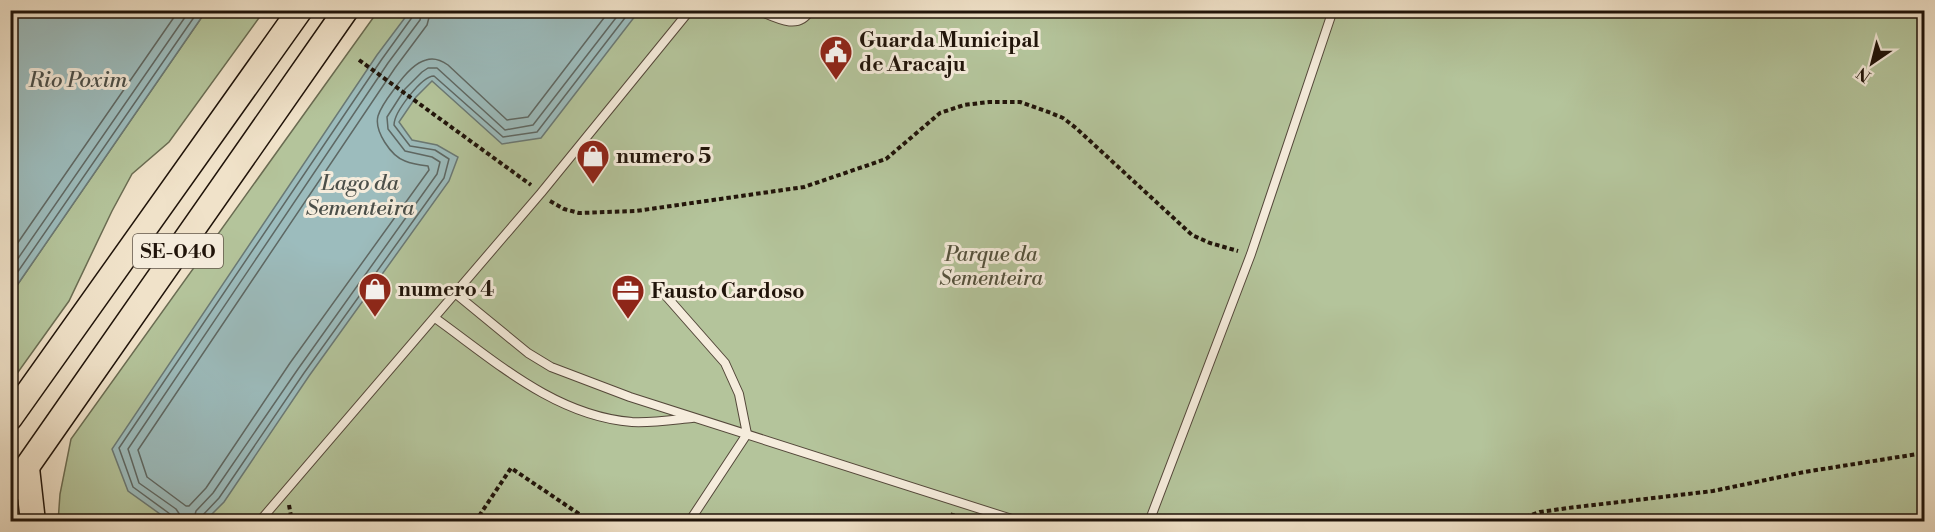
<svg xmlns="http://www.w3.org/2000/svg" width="1935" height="532" viewBox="0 0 1935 532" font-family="'Libre Bodoni',serif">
  <rect width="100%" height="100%" fill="#f0e2c9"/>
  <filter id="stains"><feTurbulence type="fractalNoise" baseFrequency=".00333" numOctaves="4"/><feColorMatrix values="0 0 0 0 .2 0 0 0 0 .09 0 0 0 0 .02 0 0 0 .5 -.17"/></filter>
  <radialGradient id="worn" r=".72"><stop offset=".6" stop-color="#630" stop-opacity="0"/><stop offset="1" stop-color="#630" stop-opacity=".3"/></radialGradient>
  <g fill="#b4c49b" stroke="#6a6c52" stroke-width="1.5">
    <path d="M 206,11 L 264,11 L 169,142 L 132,174 L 112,211 L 69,301 L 11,382 L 11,294 Z"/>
    <path d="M 378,11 L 1924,11 L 1924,521 L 58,522 L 60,494 L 71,439 Z"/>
  </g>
  <g fill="#9cbcbd" stroke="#6a7975" stroke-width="1.5">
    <path d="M 11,10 L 206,11 L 11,294 L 10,11 Z"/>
    <path d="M 410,11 L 639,11 L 541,138 L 502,144 L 432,81 L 416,97 L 399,122 L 412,140 L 437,145 L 458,157 L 449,181 L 309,376 L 224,502 L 205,521 L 167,519 L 128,491 L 112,449 L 377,55 Z"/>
  </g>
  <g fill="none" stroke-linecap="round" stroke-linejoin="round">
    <g stroke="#5e6864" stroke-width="1.5">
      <path d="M 431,10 L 427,25 L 395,68 L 138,450 L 147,477 L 186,506 L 189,506 L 206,488 L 290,363 L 429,170 L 428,166 C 420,165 412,164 405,161 C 391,156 374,131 378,116 C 381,106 389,96 395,88 C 402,78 414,63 426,60 C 434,57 441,60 448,65 L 507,120 L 528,117 L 610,10"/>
      <path d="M 10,254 L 179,10"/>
      <path d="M 10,270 L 190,10"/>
      <path d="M 10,283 L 199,10"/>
      <path d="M 173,522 L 170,514 L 133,487 L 119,448 L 382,59 L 413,16 L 414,10"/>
      <path d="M 180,522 L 180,515 L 176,509 L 139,483 L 128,449 L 388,63 L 420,20 L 422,10"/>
      <path d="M 193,522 L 196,511 L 213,493 L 298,369 L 437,174 L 440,162 L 432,157 L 405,151 L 388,129 L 387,117 L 405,89 L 422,72 L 428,68 L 437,68 L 505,130 L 533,125 L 622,10"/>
      <path d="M 201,522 L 202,516 L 219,498 L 304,373 L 444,178 L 449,159 L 435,150 L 410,146 L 394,125 C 394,112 422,76 434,76 L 503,137 L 537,132 L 631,10"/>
    </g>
    <g stroke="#54483a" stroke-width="10">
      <g id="service">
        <path d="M 757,10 C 774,17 799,32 810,10"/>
        <path d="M 659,288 L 725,363 L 739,394 L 747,434 L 689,522"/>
        <path d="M 456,294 L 528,353 L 551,367 L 630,397 L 1021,522"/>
        <path d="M 435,318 C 495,361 555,416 632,422 C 652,423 672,420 692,418"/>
        <path d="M 259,522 L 541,193 L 690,10"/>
        <path d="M 1149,522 L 1251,254 L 1333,10"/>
      </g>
    </g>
    <g stroke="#20140a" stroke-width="27">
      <g id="primary">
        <path d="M 10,418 L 300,10"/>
        <path d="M 27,468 L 33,522"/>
        <path d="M 10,491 L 346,10"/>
      </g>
    </g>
    <g stroke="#20140a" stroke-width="4" stroke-dasharray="4.5 3" stroke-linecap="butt">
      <path d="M 359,60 L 531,185"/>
      <path d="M 550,201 L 564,209 L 579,213 L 636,211 L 804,187 L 886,159 L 940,113 L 964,105 L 989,102 L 1020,102 L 1051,113 L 1063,118 L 1076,128 L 1192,235 L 1210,243 L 1238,251"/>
      <path d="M 289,505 L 292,522"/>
      <path d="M 475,522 L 511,468 L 591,522"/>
      <path d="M 951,522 L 953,513"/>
      <path d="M 1511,522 L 1540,512 L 1568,508 L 1713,491 L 1804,472 L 1924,453"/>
    </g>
    <use href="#service" stroke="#f5ecdc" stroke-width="8"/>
    <use href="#primary" stroke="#f0e2c9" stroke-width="24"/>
  </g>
  <defs>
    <g id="civic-pin" transform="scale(1.725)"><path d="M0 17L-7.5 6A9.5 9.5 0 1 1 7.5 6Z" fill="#8f2418" stroke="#f5ecdc"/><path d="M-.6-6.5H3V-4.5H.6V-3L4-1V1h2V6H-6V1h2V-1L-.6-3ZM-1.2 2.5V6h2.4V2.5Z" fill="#fff"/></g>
    <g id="shop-pin" transform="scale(1.725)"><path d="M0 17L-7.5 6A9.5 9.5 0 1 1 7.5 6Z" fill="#8f2418" stroke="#f5ecdc"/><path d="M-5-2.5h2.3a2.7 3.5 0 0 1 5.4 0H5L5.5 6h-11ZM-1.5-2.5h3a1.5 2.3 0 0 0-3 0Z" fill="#fff"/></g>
    <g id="office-pin" transform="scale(1.725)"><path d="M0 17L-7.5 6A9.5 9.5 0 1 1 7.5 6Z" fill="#8f2418" stroke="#f5ecdc"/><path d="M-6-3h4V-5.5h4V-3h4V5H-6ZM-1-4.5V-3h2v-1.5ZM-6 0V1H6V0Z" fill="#fff"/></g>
  </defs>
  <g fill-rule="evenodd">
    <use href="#civic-pin" x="836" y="52"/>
    <use href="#shop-pin" x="593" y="156"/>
    <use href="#shop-pin" x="375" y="289"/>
    <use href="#office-pin" x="628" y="291"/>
  </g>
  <g text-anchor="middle" stroke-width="6" stroke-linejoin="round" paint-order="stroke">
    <rect fill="#f5ecdc" stroke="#605549" stroke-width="1.5" x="133" y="234" width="90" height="34" rx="4.5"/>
    <g font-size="20" font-weight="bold" fill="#20140a">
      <text x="178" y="258">SE-040</text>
    </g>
    <g font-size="21" font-weight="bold" fill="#20140a" stroke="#f5ecdc" text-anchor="start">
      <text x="859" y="47">Guarda Municipal<tspan x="859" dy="24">de Aracaju</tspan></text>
      <text x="616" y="163">numero 5</text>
      <text x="398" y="296">numero 4</text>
      <text x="651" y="298">Fausto Cardoso</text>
    </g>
    <g font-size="21" font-style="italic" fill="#54523d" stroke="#f5ecdc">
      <text x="991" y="261">Parque da<tspan x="991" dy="24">Sementeira</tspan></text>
    </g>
    <g font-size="22" font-style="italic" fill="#4b4f49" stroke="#f5ecdc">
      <text x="78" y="87">Rio Poxim</text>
      <text x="360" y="190">Lago da<tspan x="360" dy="25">Sementeira</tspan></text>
    </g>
  </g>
  <rect width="1935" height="532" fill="none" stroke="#f0e2c9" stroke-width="36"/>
  <rect x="12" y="12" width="1911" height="508" fill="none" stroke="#20140a" stroke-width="3"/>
  <rect x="18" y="18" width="1899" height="496" fill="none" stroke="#20140a" stroke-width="1.5"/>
  <g transform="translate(1872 63) rotate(215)" stroke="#f5ecdc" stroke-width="4.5" paint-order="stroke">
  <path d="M0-4.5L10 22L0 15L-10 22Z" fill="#20140a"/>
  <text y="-9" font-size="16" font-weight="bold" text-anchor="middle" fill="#20140a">N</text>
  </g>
  <rect width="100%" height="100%" filter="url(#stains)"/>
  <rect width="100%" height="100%" fill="url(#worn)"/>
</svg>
